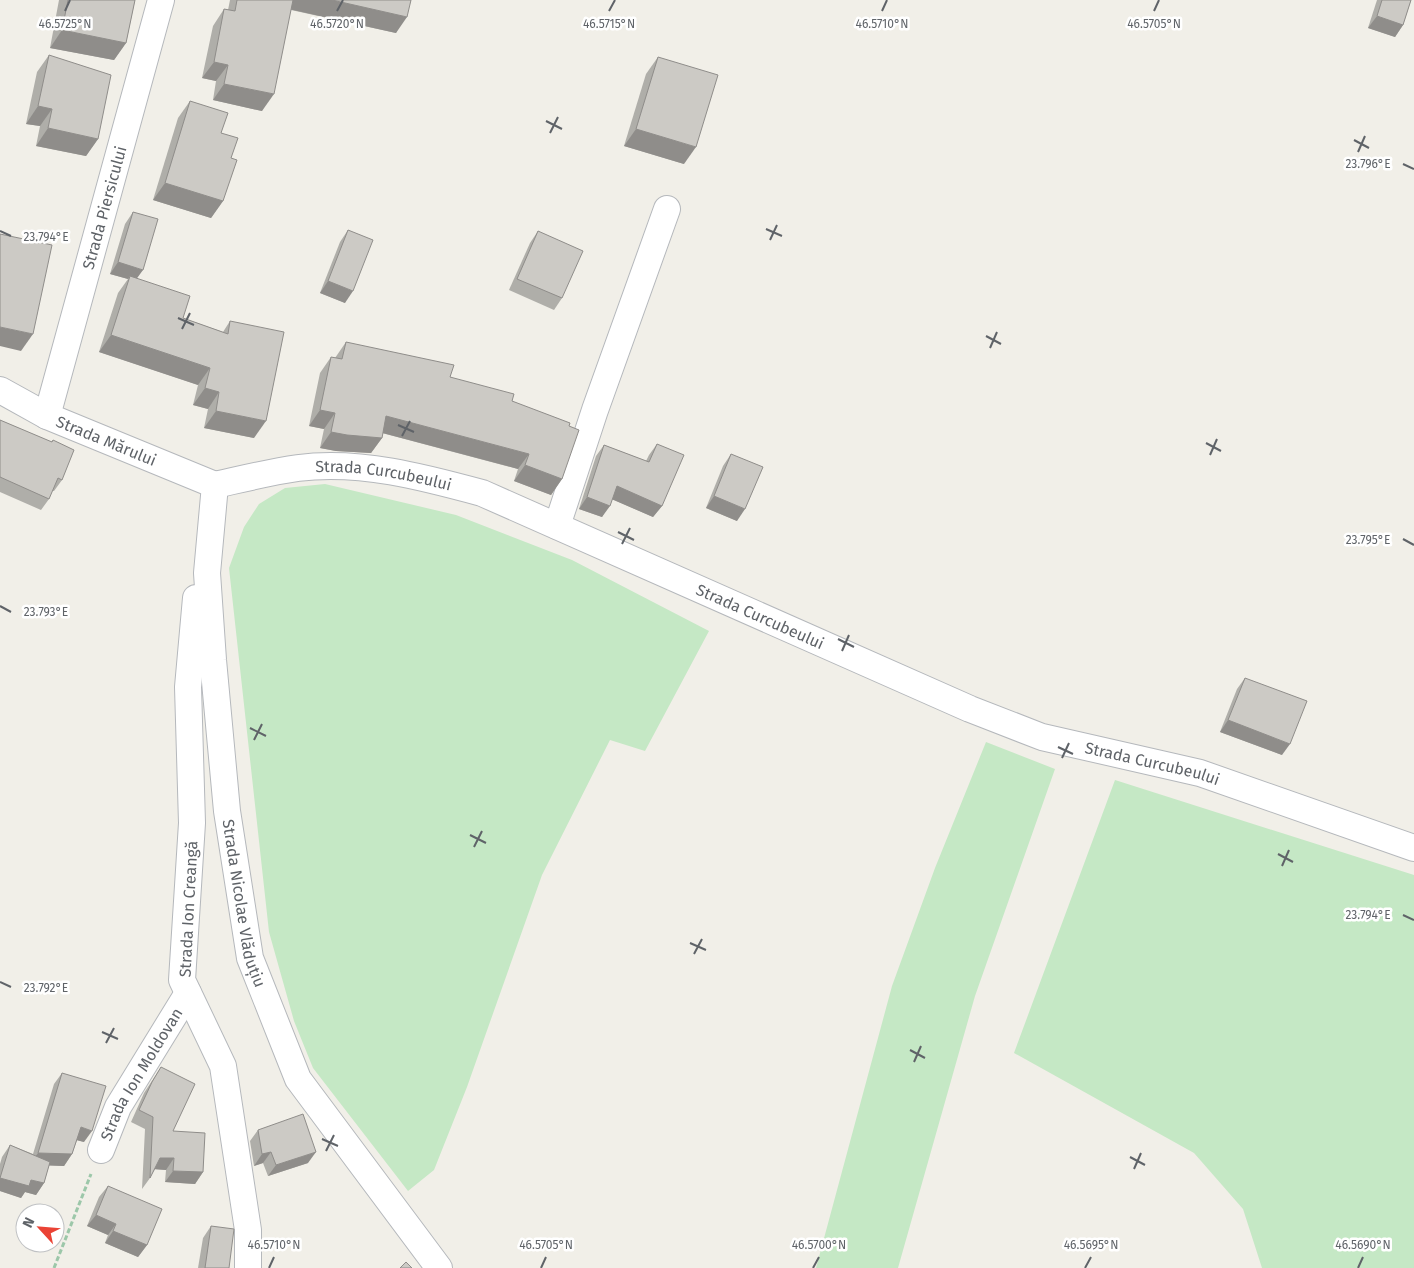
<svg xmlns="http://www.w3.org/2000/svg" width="1414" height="1268" viewBox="0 0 1414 1268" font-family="'Fira Sans',sans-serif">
  <rect width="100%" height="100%" fill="#f1efe8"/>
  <g fill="#c5e8c5">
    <path d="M 325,484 L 456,515 L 572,560 L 709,631 L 645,751 L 610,740 L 542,875 L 467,1087 L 434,1170 L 408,1191 L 313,1068 L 294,1021 L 269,932 L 229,568 L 244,527 L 259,504 L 285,488 Z"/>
    <path d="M 986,742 L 1055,769 L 975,996 L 898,1268 L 816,1268 L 892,986 L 935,868 Z"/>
    <path d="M 1115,780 L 1414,875 L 1414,1268 L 1262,1268 L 1243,1209 L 1194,1153 L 1014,1053 Z"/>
  </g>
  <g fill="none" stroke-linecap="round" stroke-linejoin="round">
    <g stroke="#b5b8bc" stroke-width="28">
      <g id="minor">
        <path id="s1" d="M 0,390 L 47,416 L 215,485"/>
        <path id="s2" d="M 47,416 L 161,0"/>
        <path id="s3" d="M 215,485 C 242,479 270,472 298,468 C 360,460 423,477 482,493 L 970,709 L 1042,737 L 1200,773 L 1414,848"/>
        <path id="s4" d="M 215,485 L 207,573 L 213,660 L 227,811 L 250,958 L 298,1079 L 439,1268"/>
        <path d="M 557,526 L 595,410 L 667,209"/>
        <path d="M 196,598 L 188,687 L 192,823 L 182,980 L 223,1066 L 248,1230 L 248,1268"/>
        <path id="s5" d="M 101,1150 L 118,1107 L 188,993"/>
      </g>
    </g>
    <path stroke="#9cc7a9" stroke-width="3" stroke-dasharray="5 2.5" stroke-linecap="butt" d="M 54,1268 L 91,1174"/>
    <use href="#minor" stroke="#fff" stroke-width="26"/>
  </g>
  <g fill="#afaea9">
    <path d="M 59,0 L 135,0 L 126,43 L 114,60 L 50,48 Z"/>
    <path d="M 230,0 L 411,0 L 396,33 L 291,10 L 262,111 L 213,100 L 216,81 L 202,78 L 213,26 L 224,9 L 228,10 Z"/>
    <path d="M 1377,0 L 1411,0 L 1403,25 L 1395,37 L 1368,28 Z"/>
    <path d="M 49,55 L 98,139 L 86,156 L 36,146 L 40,126 L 26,124 L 37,72 Z"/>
    <path d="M 658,57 L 684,164 L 624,146 L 646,74 Z"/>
    <path d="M 190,101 L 221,133 L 231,158 L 223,201 L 211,218 L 153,200 L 178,118 Z"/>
    <path d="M 133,212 L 137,278 L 183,318 L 223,332 L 230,321 L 254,438 L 204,428 L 208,409 L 193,405 L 198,385 L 99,352 L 118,293 L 128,279 L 110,274 L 125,224 Z"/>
    <path d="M 348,230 L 345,303 L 320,293 L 340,242 Z"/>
    <path d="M 538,231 L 562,298 L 554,310 L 509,290 L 530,243 Z"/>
    <path d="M 346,342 L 450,377 L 512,401 L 569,426 L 562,479 L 551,495 L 514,481 L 518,469 L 382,433 L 382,438 L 371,453 L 336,451 L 320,448 L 324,429 L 309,426 L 320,373 L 331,357 L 335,358 Z"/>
    <path d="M 0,420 L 51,442 L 53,440 L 62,480 L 54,491 L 52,491 L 49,499 L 41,510 L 0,492 Z"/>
    <path d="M 657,444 L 662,506 L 653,517 L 612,499 L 602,517 L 579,509 L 596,456 L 604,445 L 646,461 L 649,455 Z"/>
    <path d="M 731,454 L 737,521 L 706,508 L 723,466 Z"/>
    <path d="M 1245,678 L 1282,755 L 1220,732 L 1237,689 Z"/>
    <path d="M 161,1067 L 173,1131 L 203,1172 L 195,1184 L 165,1182 L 166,1170 L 155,1169 L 150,1178 L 142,1189 L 145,1129 L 131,1122 L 144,1093 Z"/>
    <path d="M 62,1073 L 84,1142 L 77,1140 L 72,1154 L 64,1166 L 49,1165 L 44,1183 L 36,1195 L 25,1192 L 21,1198 L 0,1191 L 0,1164 L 2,1157 L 10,1145 L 33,1154 L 54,1084 Z"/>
    <path d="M 258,1130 L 308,1163 L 268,1176 L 263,1163 L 254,1166 L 250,1141 Z"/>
    <path d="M 108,1186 L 147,1245 L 138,1257 L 105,1243 L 108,1235 L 87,1226 L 99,1197 Z"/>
    <path d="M 211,1226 L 229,1268 L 198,1268 L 203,1238 Z"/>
  </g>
  <g fill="#8f8d8a">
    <path d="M 289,0 L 332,0 L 407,17 L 396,33 L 284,8 Z"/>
    <path d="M 1377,16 L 1403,25 L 1395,37 L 1368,28 Z"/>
    <path d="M 62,30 L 126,43 L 114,60 L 50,48 Z"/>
    <path d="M 214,62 L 228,65 L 216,81 L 202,78 Z"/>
    <path d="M 224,84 L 274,94 L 262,111 L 213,100 Z"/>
    <path d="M 38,106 L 52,109 L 40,126 L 26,124 Z"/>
    <path d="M 48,128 L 98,139 L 86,156 L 36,146 Z"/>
    <path d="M 636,129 L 696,147 L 684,164 L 624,146 Z"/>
    <path d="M 165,183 L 223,201 L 211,218 L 153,200 Z"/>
    <path d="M 118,262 L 143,270 L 135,281 L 130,276 L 128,279 L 110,274 Z"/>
    <path d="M 328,281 L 353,291 L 345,303 L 320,293 Z"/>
    <path d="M 0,327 L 33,334 L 21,351 L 0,346 Z"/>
    <path d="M 111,335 L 210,368 L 198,385 L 99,352 Z"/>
    <path d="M 205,388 L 219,392 L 208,409 L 193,405 Z"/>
    <path d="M 320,410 L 335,413 L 324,429 L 309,426 Z"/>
    <path d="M 216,411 L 266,421 L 254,438 L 204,428 Z"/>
    <path d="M 386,416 L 529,454 L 518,469 L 375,431 Z"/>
    <path d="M 331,432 L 382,438 L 371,453 L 336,451 L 320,448 Z"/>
    <path d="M 525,465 L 562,479 L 551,495 L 514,481 Z"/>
    <path d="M 617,486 L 662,506 L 653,517 L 609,498 Z"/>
    <path d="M 714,496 L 745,509 L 737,521 L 706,508 Z"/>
    <path d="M 587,497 L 610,506 L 602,517 L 579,509 Z"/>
    <path d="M 1228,720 L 1290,744 L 1282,755 L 1220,732 Z"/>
    <path d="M 81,1127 L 92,1131 L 84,1142 L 72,1139 Z"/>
    <path d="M 271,1152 L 263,1163 L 254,1166 L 262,1154 Z"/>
    <path d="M 316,1152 L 308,1163 L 268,1176 L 276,1165 Z"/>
    <path d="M 38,1153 L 72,1154 L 64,1166 L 29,1165 Z"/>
    <path d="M 160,1158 L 174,1158 L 166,1170 L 152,1169 Z"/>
    <path d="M 173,1171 L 203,1172 L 195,1184 L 165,1182 Z"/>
    <path d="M 0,1178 L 31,1180 L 44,1183 L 36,1195 L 25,1192 L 21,1198 L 0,1191 Z"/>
    <path d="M 96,1215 L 116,1224 L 108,1235 L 87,1226 Z"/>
    <path d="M 113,1231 L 147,1245 L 138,1257 L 105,1243 Z"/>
  </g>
  <g fill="#cccac5" stroke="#8f8d8a">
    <path d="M 68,0 L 135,0 L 126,43 L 62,30 Z"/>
    <path d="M 237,0 L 293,0 L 274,94 L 224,84 L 228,65 L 214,62 L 224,9 L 235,11 Z"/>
    <path d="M 332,0 L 411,0 L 407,17 Z"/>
    <path d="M 1382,0 L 1411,0 L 1403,25 L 1377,16 Z"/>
    <path d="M 49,55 L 111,75 L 98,139 L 48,128 L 52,109 L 38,106 Z"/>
    <path d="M 658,57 L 718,75 L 696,147 L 636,129 Z"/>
    <path d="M 190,101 L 228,113 L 221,133 L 238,138 L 231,158 L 237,160 L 223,201 L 165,183 Z"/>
    <path d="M 133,212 L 158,219 L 143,270 L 118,262 Z"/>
    <path d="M 348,230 L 373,240 L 353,291 L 328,281 Z"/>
    <path d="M 538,231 L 583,251 L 562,298 L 517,279 Z"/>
    <path d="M 0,234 L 52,245 L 33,334 L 0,327 Z"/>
    <path d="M 130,276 L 190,296 L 183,318 L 228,334 L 230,321 L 284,332 L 266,421 L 216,411 L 219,392 L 205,388 L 210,368 L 111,335 Z"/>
    <path d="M 346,342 L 454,365 L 450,377 L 514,394 L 512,401 L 570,423 L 569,426 L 579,430 L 562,479 L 525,465 L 529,454 L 386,416 L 382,438 L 347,435 L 331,432 L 335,413 L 320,410 L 331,357 L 342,359 Z"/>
    <path d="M 0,420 L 52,442 L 53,440 L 74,450 L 62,480 L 58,478 L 49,499 L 0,477 Z"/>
    <path d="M 657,444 L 684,455 L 662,506 L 617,486 L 610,506 L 587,497 L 604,445 L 649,462 Z"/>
    <path d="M 731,454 L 763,467 L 745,509 L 714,496 Z"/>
    <path d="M 1245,678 L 1307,701 L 1290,744 L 1228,720 Z"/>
    <path d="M 161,1067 L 195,1084 L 173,1131 L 205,1133 L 203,1172 L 173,1171 L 174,1158 L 160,1158 L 150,1178 L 153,1117 L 139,1110 L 152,1082 Z"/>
    <path d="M 62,1073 L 106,1086 L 92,1131 L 81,1127 L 72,1154 L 38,1153 Z"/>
    <path d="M 303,1114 L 316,1152 L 276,1165 L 271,1152 L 262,1154 L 258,1130 Z"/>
    <path d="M 10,1145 L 50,1162 L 44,1183 L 31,1180 L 29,1186 L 0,1178 Z"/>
    <path d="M 108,1186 L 162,1209 L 147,1245 L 113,1231 L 116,1224 L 96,1215 Z"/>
    <path d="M 211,1226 L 234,1229 L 229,1268 L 205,1268 Z"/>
    <path d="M 406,1262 L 412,1268 L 400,1268 Z"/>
  </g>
  <path fill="none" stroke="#5f6368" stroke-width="2" d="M 65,11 L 70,0M 337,11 L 343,0M 609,11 L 615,0M 882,11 L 887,0M 1154,11 L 1159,0M 546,121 L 562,129M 550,133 L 558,117M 1354,140 L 1369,148M 1358,152 L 1365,136M 1403,164 L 1414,169M 766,229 L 782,236M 0,231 L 11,236M 770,240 L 777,225M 178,318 L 194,325M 182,329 L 190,313M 986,336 L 1001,344M 990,348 L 997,332M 398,425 L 414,432M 402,436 L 410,421M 1206,443 L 1221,451M 1210,455 L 1217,439M 618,532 L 634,540M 1403,539 L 1414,545M 622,544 L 630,528M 0,606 L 11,612M 838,639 L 854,647M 842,651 L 849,635M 250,728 L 266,736M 254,740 L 262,724M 1058,747 L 1073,754M 1062,758 L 1069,743M 470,835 L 486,843M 474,847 L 482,831M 1278,854 L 1293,862M 1282,866 L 1289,850M 1403,915 L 1414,920M 690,943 L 706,950M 694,954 L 702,939M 0,982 L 11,987M 102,1032 L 118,1039M 106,1043 L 114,1028M 910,1050 L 925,1058M 914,1062 L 921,1046M 322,1139 L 338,1146M 326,1151 L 334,1135M 1130,1157 L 1145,1165M 1134,1169 L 1141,1153M 269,1268 L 274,1257M 541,1268 L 546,1257M 813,1268 L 819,1257M 1085,1268 L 1091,1257M 1358,1268 L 1363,1257"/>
  <g text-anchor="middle" stroke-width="5" stroke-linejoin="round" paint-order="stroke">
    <g font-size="16" fill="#5f6368" stroke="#fff">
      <text dy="6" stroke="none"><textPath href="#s2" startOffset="216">Strada Piersicului</textPath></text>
      <text dy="6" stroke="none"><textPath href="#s1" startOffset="118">Strada Mărului</textPath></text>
      <text dy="6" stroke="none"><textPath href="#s3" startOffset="171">Strada Curcubeului</textPath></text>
      <text dy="6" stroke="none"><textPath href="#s3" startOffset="576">Strada Curcubeului</textPath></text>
      <text dy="6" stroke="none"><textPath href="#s3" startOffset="996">Strada Curcubeului</textPath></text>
      <text dy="6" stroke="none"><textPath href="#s4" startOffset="421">Strada Nicolae Vlăduțiu</textPath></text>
      <text transform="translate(188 909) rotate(-87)" y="6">Strada Ion Creangă</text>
      <text dy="6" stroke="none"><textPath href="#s5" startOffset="86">Strada Ion Moldovan</textPath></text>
    </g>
  </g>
  <g font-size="12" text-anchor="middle" fill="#5f6368" stroke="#fff" stroke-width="5" stroke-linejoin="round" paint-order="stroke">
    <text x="65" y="28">46.5725°N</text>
    <text x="337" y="28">46.5720°N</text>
    <text x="609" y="28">46.5715°N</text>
    <text x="882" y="28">46.5710°N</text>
    <text x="1154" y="28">46.5705°N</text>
    <text x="1368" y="168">23.796°E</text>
    <text x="46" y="241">23.794°E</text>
    <text x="1368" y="544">23.795°E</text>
    <text x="46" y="616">23.793°E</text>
    <text x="1368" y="919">23.794°E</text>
    <text x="46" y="992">23.792°E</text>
    <text x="274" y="1249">46.5710°N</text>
    <text x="546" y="1249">46.5705°N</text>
    <text x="819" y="1249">46.5700°N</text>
    <text x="1091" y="1249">46.5695°N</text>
    <text x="1363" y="1249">46.5690°N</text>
  </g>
  <g transform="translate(40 1228) rotate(296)"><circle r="24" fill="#ffffff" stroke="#bfc1c3"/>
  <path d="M0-4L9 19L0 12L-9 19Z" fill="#ea4335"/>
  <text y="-8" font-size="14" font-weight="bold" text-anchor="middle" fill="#5f6368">N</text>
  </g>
</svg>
